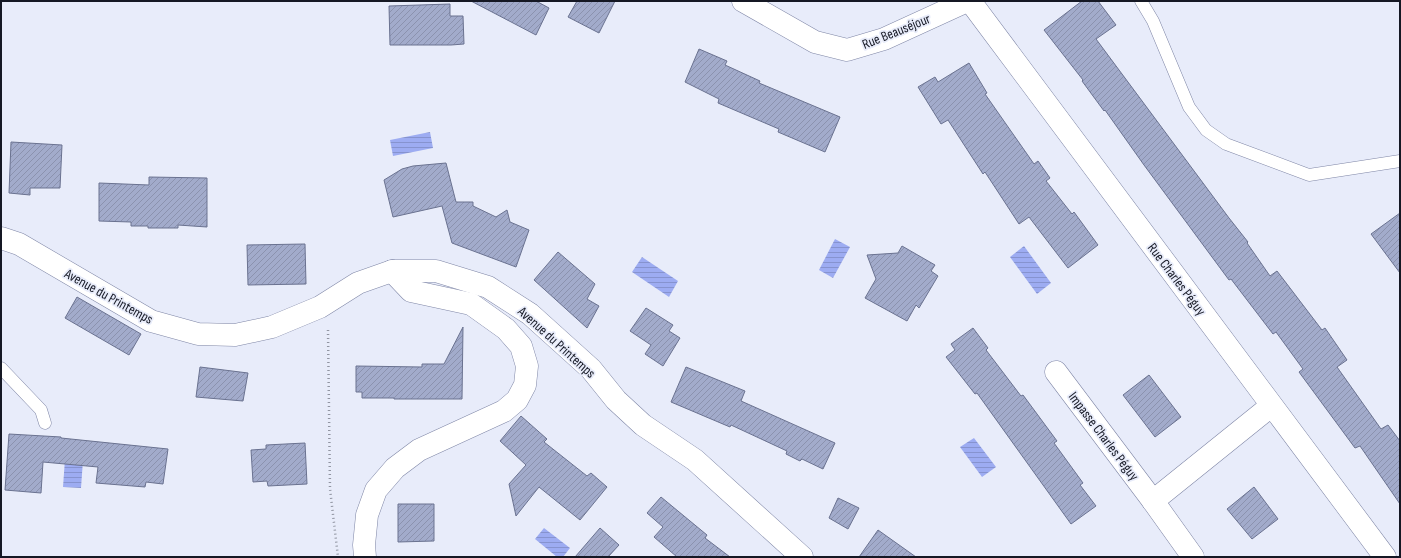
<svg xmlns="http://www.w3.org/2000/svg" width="1401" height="558" viewBox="0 0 1401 558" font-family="'Sofia Sans Condensed',sans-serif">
  <defs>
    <pattern id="water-rules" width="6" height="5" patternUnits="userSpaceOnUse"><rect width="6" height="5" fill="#9dacf2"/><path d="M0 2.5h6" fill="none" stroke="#8693cf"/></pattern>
    <pattern id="building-hatch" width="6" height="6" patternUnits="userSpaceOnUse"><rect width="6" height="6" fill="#a2abcb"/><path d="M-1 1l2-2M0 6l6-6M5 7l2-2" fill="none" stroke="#8b92ae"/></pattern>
  </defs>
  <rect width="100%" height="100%" fill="#e8ecfa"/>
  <g fill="url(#water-rules)">
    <path d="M 430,132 L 433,148 L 393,156 L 390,140 Z"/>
    <path d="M 835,239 L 850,247 L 833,278 L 819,270 Z"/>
    <path d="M 1024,246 L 1051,283 L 1037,294 L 1010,257 Z"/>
    <path d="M 642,257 L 678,281 L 669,297 L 632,272 Z"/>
    <path d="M 974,438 L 996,467 L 982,477 L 960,447 Z"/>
    <path d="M 66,445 L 84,446 L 81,488 L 63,487 Z"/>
    <path d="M 544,528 L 570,548 L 563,557 L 557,557 L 535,539 Z"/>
  </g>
  <g fill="url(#building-hatch)" stroke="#6a7290">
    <path d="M 471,1 L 536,1 L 549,8 L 536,35 Z"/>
    <path d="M 577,1 L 615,1 L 599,33 L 568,17 Z"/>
    <path d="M 1082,1 L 1098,1 L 1116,25 L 1096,39 L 1229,218 L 1248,242 L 1247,243 L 1270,276 L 1277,271 L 1322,330 L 1325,328 L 1347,360 L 1337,367 L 1381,429 L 1388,425 L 1400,441 L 1400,504 L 1360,446 L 1355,448 L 1299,372 L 1303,369 L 1276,332 L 1273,334 L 1231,279 L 1229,280 L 1144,165 L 1105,110 L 1104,111 L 1082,81 L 1083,80 L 1044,30 Z"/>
    <path d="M 450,4 L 450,16 L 463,16 L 464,44 L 451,45 L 390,45 L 389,6 Z"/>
    <path d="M 699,49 L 727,61 L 725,65 L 760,81 L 759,83 L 840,117 L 825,152 L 778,132 L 779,129 L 718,103 L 719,99 L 685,82 Z"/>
    <path d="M 969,63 L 987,93 L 985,94 L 1034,164 L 1038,161 L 1050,178 L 1046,181 L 1072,214 L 1074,212 L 1098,245 L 1068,268 L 1029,217 L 1019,224 L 985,172 L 983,174 L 948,120 L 941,124 L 918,87 L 935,77 L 938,82 Z"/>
    <path d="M 11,142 L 62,145 L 60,188 L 30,188 L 30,195 L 9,193 Z"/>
    <path d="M 446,163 L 456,202 L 473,202 L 473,206 L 496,217 L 507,210 L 510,222 L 529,230 L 516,267 L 452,243 L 442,206 L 393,217 L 384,180 L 402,169 L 413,166 Z"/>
    <path d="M 149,177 L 207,178 L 207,227 L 178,225 L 178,228 L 148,228 L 148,226 L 131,226 L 131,222 L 99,221 L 99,183 L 149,185 Z"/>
    <path d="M 1400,213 L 1400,273 L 1371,234 Z"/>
    <path d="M 305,244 L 306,284 L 248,285 L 247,245 Z"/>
    <path d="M 902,246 L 935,265 L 931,271 L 938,276 L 919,308 L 916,305 L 907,321 L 865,298 L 876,279 L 867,255 L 898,253 Z"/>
    <path d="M 558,252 L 595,284 L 587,299 L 599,306 L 587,328 L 534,280 Z"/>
    <path d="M 77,297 L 141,334 L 129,355 L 65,318 Z"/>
    <path d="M 646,308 L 673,325 L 669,331 L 680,338 L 663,366 L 645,354 L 651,345 L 630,331 Z"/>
    <path d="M 463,327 L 462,399 L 394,399 L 394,398 L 362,398 L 362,392 L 356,392 L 356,366 L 422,367 L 422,364 L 444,364 Z"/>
    <path d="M 973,328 L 988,348 L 986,350 L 1021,396 L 1023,395 L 1057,441 L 1054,443 L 1083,483 L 1080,485 L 1096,506 L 1071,524 L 977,393 L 975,394 L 946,357 L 955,350 L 951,344 Z"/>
    <path d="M 200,367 L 248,373 L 243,401 L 196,397 Z"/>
    <path d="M 686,367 L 745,391 L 741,401 L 835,443 L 823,469 L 802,459 L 800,461 L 786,454 L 787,451 L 731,425 L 730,427 L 671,402 Z"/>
    <path d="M 1149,375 L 1181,417 L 1155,437 L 1123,395 Z"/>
    <path d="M 521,416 L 547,439 L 544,442 L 587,476 L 591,473 L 607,487 L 580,520 L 539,487 L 516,516 L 509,484 L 526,465 L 500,441 Z"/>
    <path d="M 9,434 L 61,437 L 61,438 L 168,449 L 163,484 L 146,482 L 145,487 L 96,483 L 98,467 L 43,462 L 41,493 L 5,490 Z"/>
    <path d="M 305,443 L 307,484 L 268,486 L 267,481 L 253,482 L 251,450 L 266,449 L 266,445 Z"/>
    <path d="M 1254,487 L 1278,519 L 1252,539 L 1227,509 Z"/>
    <path d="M 661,497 L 707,535 L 705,538 L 730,557 L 677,557 L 654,537 L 663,527 L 647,513 Z"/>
    <path d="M 838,498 L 859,508 L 848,529 L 829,518 Z"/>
    <path d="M 398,504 L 434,504 L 434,541 L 398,542 Z"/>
    <path d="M 600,528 L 619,545 L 608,557 L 575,557 Z"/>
    <path d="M 878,530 L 916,557 L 859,557 Z"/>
  </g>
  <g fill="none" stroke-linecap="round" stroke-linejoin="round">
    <g stroke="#7f86a6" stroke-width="13">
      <g id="service">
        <path d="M 1141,1 L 1153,21 L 1189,107 L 1206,130 L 1226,144 L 1309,175 L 1400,161"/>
        <path d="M 1,368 L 41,410 L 45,423"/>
      </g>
    </g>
    <g stroke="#7f86a6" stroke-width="23">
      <g id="minor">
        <path d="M 743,1 L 815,42 L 847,50 L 884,39 L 967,1"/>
        <path d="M 970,1 L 1385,557"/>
        <path d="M 1056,372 L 1153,501 L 1193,557"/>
        <path d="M 1153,501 L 1271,406"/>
        <path d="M 365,557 L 364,545 L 367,515 L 376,490 L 395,468 L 419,450 L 504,411 L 517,400 L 525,385 L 527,366 L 521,346 L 506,329 L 471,304 L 411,291 L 392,271"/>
      </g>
    </g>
    <g stroke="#7f86a6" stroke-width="23">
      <path id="tertiary" d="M 1,238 L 19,244 L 151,321 L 198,334 L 235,335 L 272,327 L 320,307 L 358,283 L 392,271 L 436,271 L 488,287 L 530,314 L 591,369 L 616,400 L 643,425 L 695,460 L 802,557"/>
    </g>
    <path stroke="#9195a2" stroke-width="2.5" stroke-dasharray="1 3" stroke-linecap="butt" d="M 328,330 L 330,489 L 338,557"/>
    <use href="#service" stroke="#fff" stroke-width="12"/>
    <use href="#minor" stroke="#fff" stroke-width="22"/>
    <use href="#tertiary" stroke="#fff" stroke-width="22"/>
  </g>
  <g text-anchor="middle" stroke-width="3.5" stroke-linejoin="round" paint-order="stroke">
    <g font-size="14" fill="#151824" stroke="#e8ecfa">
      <text transform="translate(896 31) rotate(-22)" y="5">Rue Beauséjour</text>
      <text transform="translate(1177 279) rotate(53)" y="5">Rue Charles Péguy</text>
      <text transform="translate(109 296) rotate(29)" y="5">Avenue du Printemps</text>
      <text transform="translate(557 342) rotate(42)" y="5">Avenue du Printemps</text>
      <text transform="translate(1104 436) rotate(53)" y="5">Impasse Charles Péguy</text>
    </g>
  </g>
  <rect width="1401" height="558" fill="none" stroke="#151824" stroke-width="4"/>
</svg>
